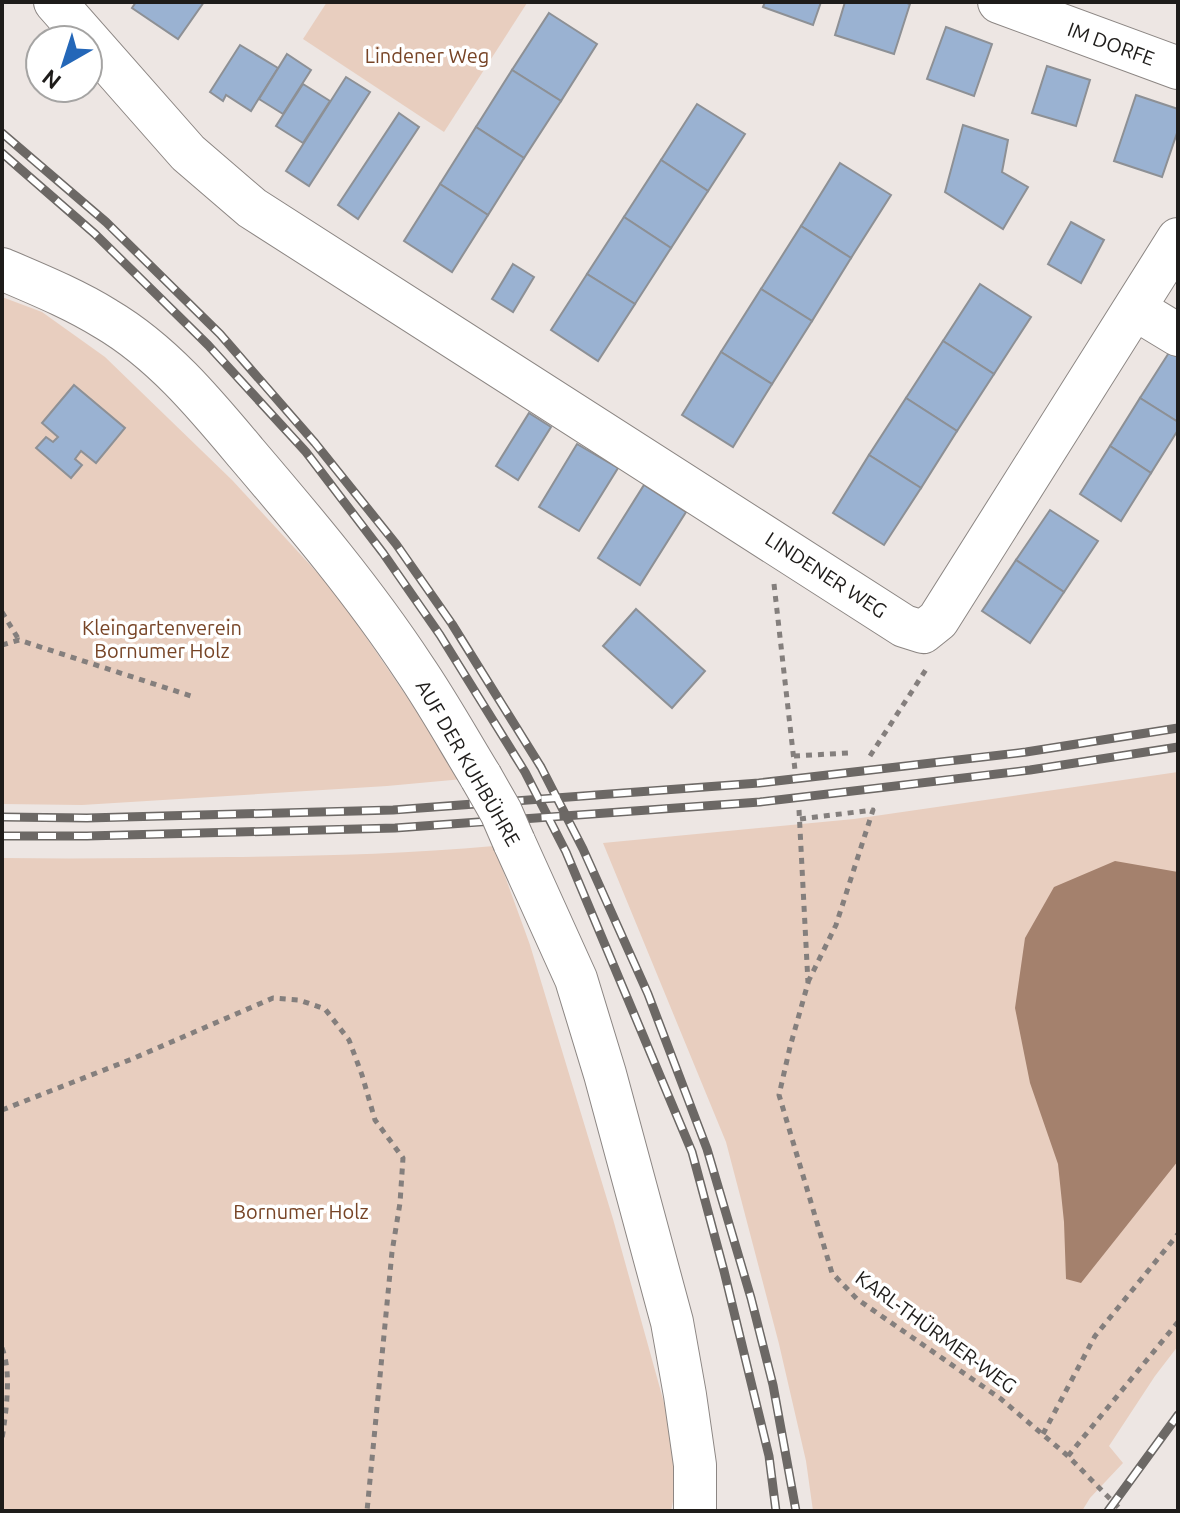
<svg xmlns="http://www.w3.org/2000/svg" width="1180" height="1513" viewBox="0 0 1180 1513" font-family="Ubuntu,sans-serif">
  <rect width="100%" height="100%" fill="#ede6e3"/>
  <g fill="#e8cebf">
    <path d="M 327,2 L 526,2 L 527,3 L 444,132 L 303,39 Z"/>
    <path d="M 2,297 L 42,312 L 105,357 L 232,480 L 336,593 L 463,779 L 387,786 L 82,805 L 2,804 Z"/>
    <path d="M 1178,772 L 1178,1346 L 1155,1376 L 1109,1446 L 1123,1463 L 1090,1498 L 1082,1511 L 813,1511 L 806,1461 L 779,1344 L 726,1142 L 603,843 L 854,819 Z"/>
    <path d="M 494,846 L 530,945 L 613,1219 L 681,1464 L 671,1511 L 2,1511 L 2,858 C 78,859 154,858 229,857 C 318,856 406,854 494,846 Z"/>
  </g>
  <path fill="#a4816d" d="M 1115,861 L 1178,872 L 1178,1161 L 1081,1283 L 1066,1279 L 1064,1222 L 1058,1164 L 1030,1083 L 1015,1008 L 1025,938 L 1054,887 Z"/>
  <g fill="#9ab2d2" stroke="#8d9095" stroke-width="2">
    <path d="M 136,2 L 204,2 L 178,39 L 132,8 Z"/>
    <path d="M 765,2 L 821,2 L 813,25 L 763,7 Z"/>
    <path d="M 845,2 L 904,2 L 910,4 L 894,54 L 835,35 Z"/>
    <path d="M 549,13 L 597,44 L 561,101 L 512,70 Z"/>
    <path d="M 946,27 L 992,44 L 974,96 L 927,79 Z"/>
    <path d="M 240,45 L 278,68 L 251,111 L 226,95 L 223,101 L 210,92 Z"/>
    <path d="M 287,54 L 311,70 L 283,114 L 259,99 Z"/>
    <path d="M 1047,66 L 1090,80 L 1076,126 L 1032,113 Z"/>
    <path d="M 512,70 L 561,101 L 524,158 L 476,127 Z"/>
    <path d="M 346,77 L 370,92 L 309,186 L 286,171 Z"/>
    <path d="M 303,84 L 330,101 L 303,143 L 276,126 Z"/>
    <path d="M 1136,95 L 1178,109 L 1178,130 L 1162,177 L 1114,161 Z"/>
    <path d="M 697,104 L 745,134 L 708,191 L 661,160 Z"/>
    <path d="M 399,113 L 419,127 L 358,219 L 338,205 Z"/>
    <path d="M 963,125 L 1008,140 L 1002,172 L 1028,187 L 1003,229 L 945,192 Z"/>
    <path d="M 476,127 L 524,158 L 488,215 L 440,184 Z"/>
    <path d="M 661,160 L 708,191 L 671,248 L 624,217 Z"/>
    <path d="M 840,163 L 891,195 L 851,258 L 801,226 Z"/>
    <path d="M 440,184 L 488,215 L 452,272 L 404,241 Z"/>
    <path d="M 624,217 L 671,248 L 635,304 L 587,274 Z"/>
    <path d="M 1071,222 L 1104,240 L 1081,283 L 1048,264 Z"/>
    <path d="M 801,226 L 851,258 L 812,321 L 761,289 Z"/>
    <path d="M 513,264 L 534,277 L 513,312 L 492,299 Z"/>
    <path d="M 587,274 L 635,304 L 598,361 L 551,330 Z"/>
    <path d="M 980,284 L 1031,317 L 994,374 L 943,341 Z"/>
    <path d="M 761,289 L 812,321 L 772,384 L 721,352 Z"/>
    <path d="M 943,341 L 994,374 L 957,431 L 906,398 Z"/>
    <path d="M 1170,351 L 1178,356 L 1178,422 L 1140,398 Z"/>
    <path d="M 721,352 L 772,384 L 733,447 L 682,415 Z"/>
    <path d="M 74,385 L 125,428 L 96,463 L 81,451 L 75,459 L 82,465 L 71,478 L 36,448 L 46,437 L 53,442 L 58,437 L 42,423 Z"/>
    <path d="M 906,398 L 957,431 L 921,488 L 869,455 Z"/>
    <path d="M 1140,398 L 1178,422 L 1178,430 L 1151,473 L 1110,446 Z"/>
    <path d="M 529,413 L 551,427 L 518,480 L 496,466 Z"/>
    <path d="M 577,444 L 618,468 L 579,531 L 539,507 Z"/>
    <path d="M 1110,446 L 1151,473 L 1121,521 L 1080,494 Z"/>
    <path d="M 869,455 L 921,488 L 884,545 L 833,513 Z"/>
    <path d="M 644,485 L 686,512 L 640,585 L 598,558 Z"/>
    <path d="M 1050,510 L 1098,541 L 1064,592 L 1016,560 Z"/>
    <path d="M 1016,560 L 1064,592 L 1030,643 L 982,611 Z"/>
    <path d="M 636,609 L 705,671 L 672,708 L 603,646 Z"/>
  </g>
  <g fill="none" stroke-linecap="round" stroke-linejoin="round">
    <g stroke="#8c8683" stroke-width="44">
      <g id="minor">
        <path d="M 55,2 L 188,153 L 252,208 L 904,626 L 923,632 L 938,620 L 1178,239"/>
        <path d="M 999,2 L 1178,68"/>
        <path d="M 2,269 C 37,284 74,299 106,319 C 162,352 205,404 246,453 C 305,522 364,592 414,668 C 438,703 459,741 481,777"/>
        <path d="M 1135,309 L 1178,335"/>
        <path d="M 514,842 L 576,979 L 605,1074 L 672,1322 L 685,1395 L 695,1465 L 695,1511"/>
      </g>
    </g>
    <g stroke="#847f7d" stroke-width="5" stroke-dasharray="6 6" stroke-linecap="butt">
      <path d="M 774,584 L 795,770"/>
      <path d="M 2,612 L 19,640"/>
      <path d="M 2,645 L 19,640 L 191,696"/>
      <path d="M 794,756 L 848,753"/>
      <path d="M 870,756 L 927,668"/>
      <path d="M 799,810 L 808,983 L 790,1047 L 779,1095 L 832,1273 L 857,1299 L 1001,1399 L 1068,1456 L 1122,1511"/>
      <path d="M 800,819 L 873,810 L 836,925 L 808,982"/>
      <path d="M 2,1110 L 132,1059 L 273,998 L 299,1000 L 325,1009 L 349,1040 L 362,1075 L 375,1120 L 403,1158 L 400,1203 L 392,1252 L 367,1511"/>
      <path d="M 2,1348 C 12,1373 6,1412 2,1439"/>
      <path d="M 1043,1434 L 1095,1336 L 1178,1234"/>
      <path d="M 1068,1456 L 1178,1322"/>
    </g>
    <use href="#minor" stroke="#fff" stroke-width="42"/>
    <g stroke="#6c6865" stroke-width="9">
      <g id="rail">
        <path d="M 2,133 L 106,222 L 220,334 L 315,443 L 396,544 L 452,624 L 541,767 L 583,849 L 648,994 L 707,1149 L 751,1298 L 773,1385 L 796,1511"/>
        <path d="M 2,153 L 95,234 L 208,345 L 306,452 L 383,553 L 440,635 L 525,772 L 566,852 L 692,1152 L 724,1271 L 769,1456 L 776,1511"/>
        <path d="M 2,817 L 87,818 L 393,810 L 759,783 L 1026,752 L 1178,728"/>
        <path d="M 2,836 L 87,836 L 395,828 L 760,802 L 1030,770 L 1178,747"/>
        <path d="M 1108,1511 L 1178,1415"/>
      </g>
    </g>
    <use href="#rail" stroke="#fff" stroke-width="6" stroke-dasharray="18" stroke-linecap="butt"/>
    <g stroke="#8c8683" stroke-width="44" stroke-linecap="butt">
      <path id="minor-bridge" d="M 481,777 L 501,812 L 514,842"/>
    </g>
    <use href="#minor-bridge" stroke="#fff" stroke-width="42"/>
  </g>
  <g text-anchor="middle" stroke-width="7" stroke-linejoin="round" paint-order="stroke">
    <g font-size="20" fill="#1e1c1a" stroke="#fff">
      <text transform="translate(1111 44) rotate(20)" y="7">IM DORFE</text>
      <text transform="translate(826 575) rotate(33)" y="7">LINDENER WEG</text>
      <text transform="translate(468 763) rotate(60)" y="7">AUF DER KUHBÜHRE</text>
      <text transform="translate(936 1332) rotate(36)" y="7">KARL-THÜRMER-WEG</text>
    </g>
    <g font-size="20" fill="#774426" stroke="#fff">
      <text x="427" y="63">Lindener Weg</text>
      <text x="162" y="635">Kleingartenverein<tspan x="162" dy="23">Bornumer Holz</tspan></text>
      <text x="301" y="1219">Bornumer Holz</text>
    </g>
  </g>
  <rect width="1180" height="1513" fill="none" stroke="#1e1c1a" stroke-width="8"/>
  <g transform="translate(64 64) rotate(219)"><circle r="38" fill="#ffffff" stroke="#a5a4a3" stroke-width="2"/>
  <path d="M0-6L14 30L0 20L-14 30Z" fill="#2467b8"/>
  <text y="-12" font-size="22" font-weight="bold" text-anchor="middle" fill="#1e1c1a">N</text>
  </g>
</svg>
